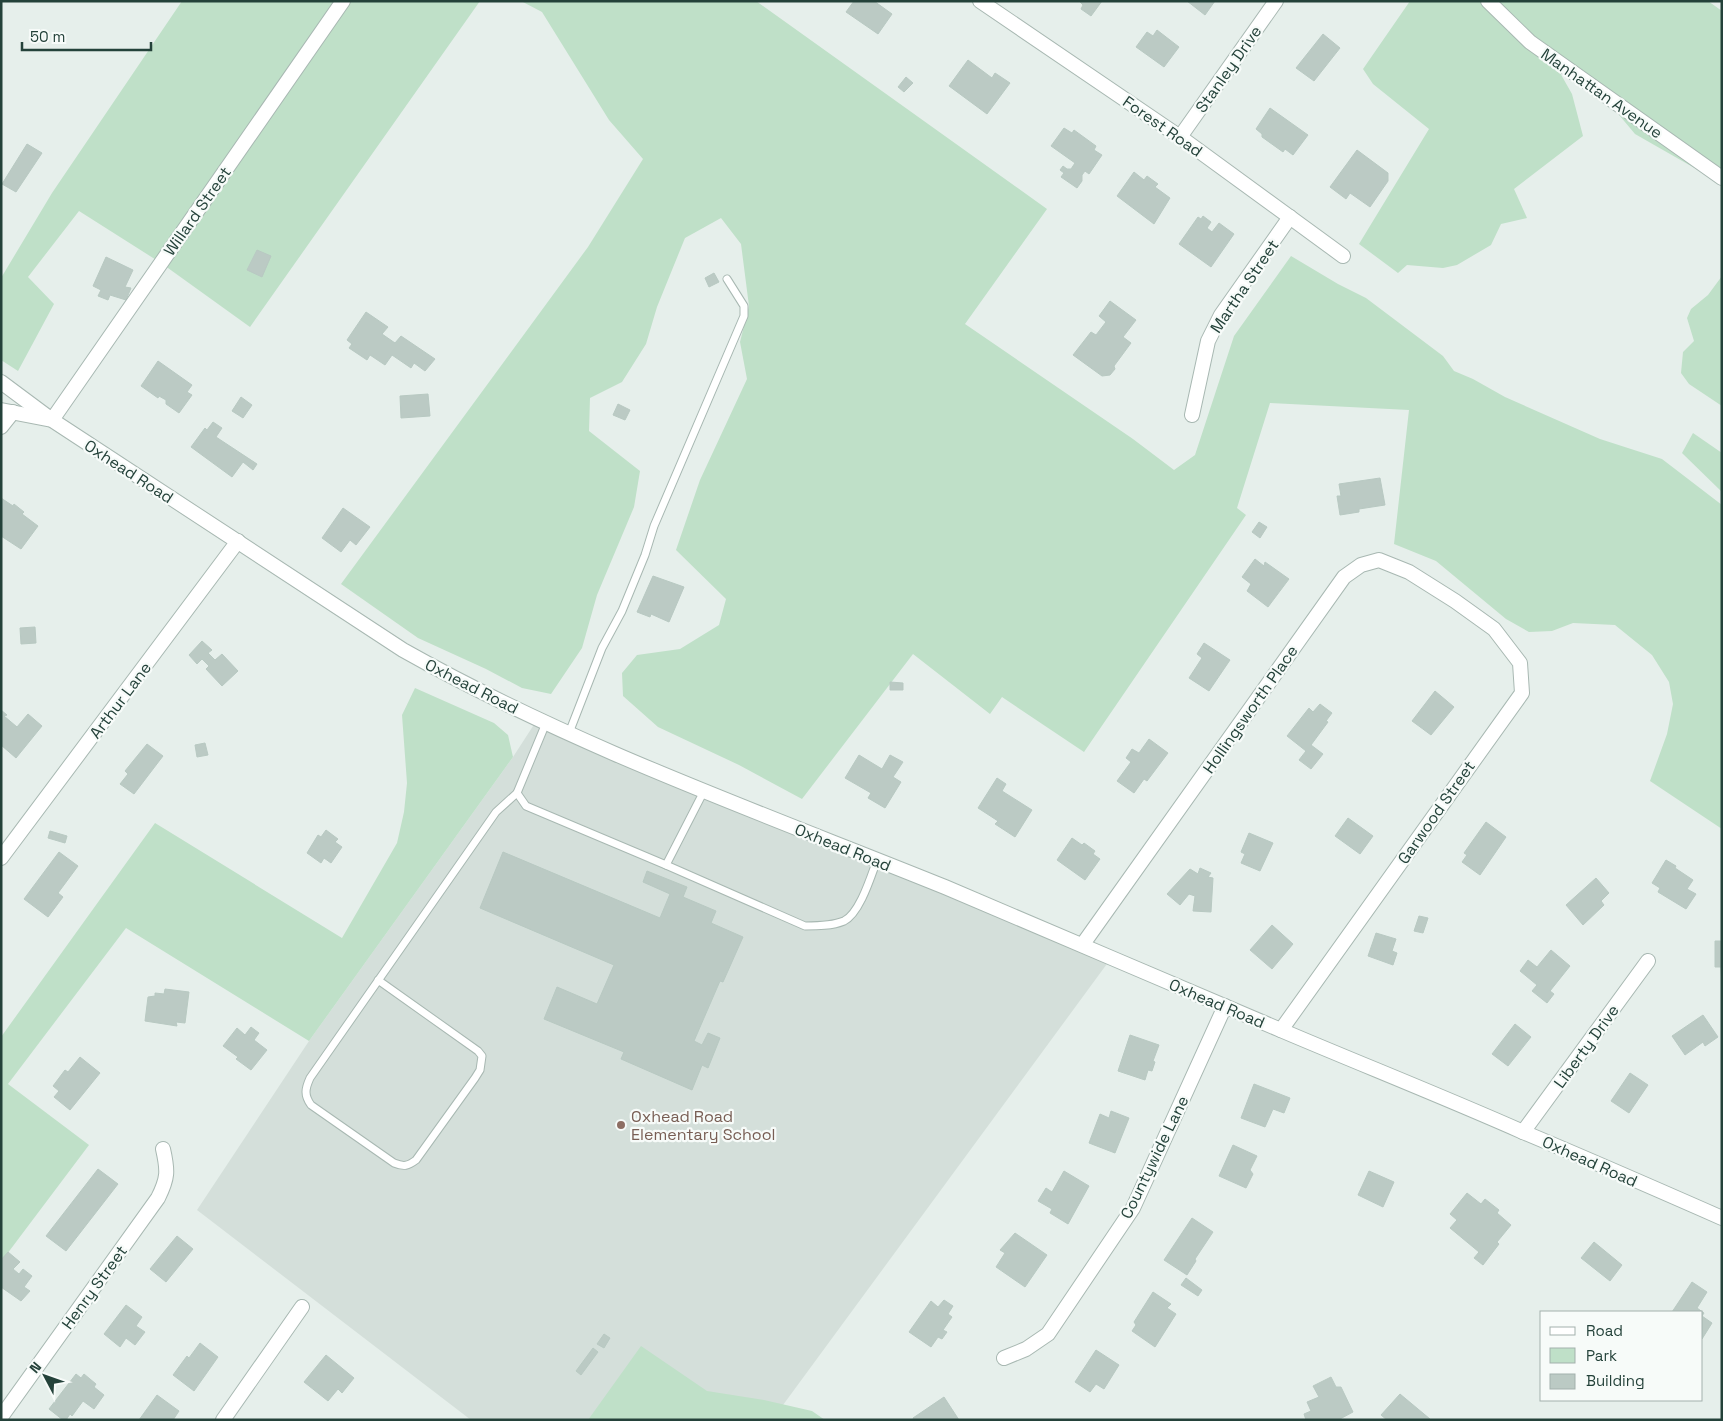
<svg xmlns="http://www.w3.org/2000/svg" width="1723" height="1421" viewBox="0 0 1723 1421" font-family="'Space Grotesk',sans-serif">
  <rect width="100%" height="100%" fill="#e6efeb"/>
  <path fill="#d4dfda" d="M 535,723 L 1112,957 L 772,1420 L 471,1420 L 197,1210 L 309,1041 L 513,757 Z"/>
  <g fill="#bfe0c8">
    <path d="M 182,1 L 480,1 L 250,327 L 161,263 L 79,211 L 28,277 L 54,304 L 18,371 L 1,360 L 1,278 L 52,193 Z"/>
    <path d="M 521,1 L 756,1 L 1047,209 L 965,324 L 1133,439 L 1174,470 L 1195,455 L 1234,336 L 1291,256 L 1338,284 L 1366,298 L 1443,356 L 1454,371 L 1473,379 L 1505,397 L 1600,439 L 1662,459 L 1722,505 L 1722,829 L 1650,781 L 1667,734 L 1673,704 L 1669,682 L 1652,655 L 1615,625 L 1573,623 L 1552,631 L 1529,632 L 1506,619 L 1436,561 L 1394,544 L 1409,410 L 1270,403 L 1237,508 L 1246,515 L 1084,752 L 1002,697 L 990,714 L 913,654 L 802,799 L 739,765 L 658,727 L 623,696 L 622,673 L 637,655 L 680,649 L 719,625 L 726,599 L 676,550 L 700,480 L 747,379 L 740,342 L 749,306 L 741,244 L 721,218 L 685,238 L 657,307 L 646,344 L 622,382 L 590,398 L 589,431 L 640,471 L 634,507 L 597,595 L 582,648 L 551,694 L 522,688 L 486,669 L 418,638 L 341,584 L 588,247 L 643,159 L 609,120 L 542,12 Z"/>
    <path d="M 1410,1 L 1708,1 L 1722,11 L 1722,181 L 1698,170 L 1635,134 L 1594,85 L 1542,41 L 1572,94 L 1583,136 L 1514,189 L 1527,218 L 1501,224 L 1491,245 L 1457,265 L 1443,268 L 1407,265 L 1398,273 L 1359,244 L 1429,129 L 1373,84 L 1363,69 Z"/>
    <path d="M 1722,276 L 1722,406 L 1689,384 L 1681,373 L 1683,352 L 1694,341 L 1687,318 L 1691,309 L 1708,295 Z"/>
    <path d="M 1693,433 L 1722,453 L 1722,492 L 1682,453 Z"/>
    <path d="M 415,688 L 494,723 L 508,735 L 513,757 L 309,1041 L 126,928 L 8,1084 L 89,1145 L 1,1262 L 1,1037 L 155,823 L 342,938 L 397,843 L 404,812 L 407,783 L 402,715 Z"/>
    <path d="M 641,1346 L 707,1391 L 764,1400 L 812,1411 L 825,1420 L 588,1420 Z"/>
  </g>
  <g fill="#bbcac4" stroke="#b8c9c2">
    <path d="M 854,1 L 874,1 L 892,14 L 878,34 L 846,12 Z"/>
    <path d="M 1079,1 L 1102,1 L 1091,16 L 1081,9 L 1083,5 Z"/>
    <path d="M 1187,1 L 1215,1 L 1205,15 Z"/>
    <path d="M 1157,30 L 1179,47 L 1164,67 L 1136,47 L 1147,32 L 1153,36 Z"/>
    <path d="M 1323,34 L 1340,48 L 1314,81 L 1296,68 Z"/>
    <path d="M 968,60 L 992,78 L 995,73 L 1010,83 L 987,114 L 949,86 Z"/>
    <path d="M 906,77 L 913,83 L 904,92 L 898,87 Z"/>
    <path d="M 1270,108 L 1308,135 L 1293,155 L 1285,149 L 1283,152 L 1262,137 L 1262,134 L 1256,129 Z"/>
    <path d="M 1064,128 L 1072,133 L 1074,130 L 1096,146 L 1094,150 L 1102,155 L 1089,174 L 1085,171 L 1082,175 L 1082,181 L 1077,188 L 1061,177 L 1064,173 L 1060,170 L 1063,166 L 1067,169 L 1071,169 L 1075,163 L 1051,146 Z"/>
    <path d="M 27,144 L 42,153 L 16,192 L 2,184 Z"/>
    <path d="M 1357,150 L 1388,173 L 1388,181 L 1370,207 L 1350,193 L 1346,199 L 1330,187 Z"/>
    <path d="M 1134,172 L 1144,180 L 1147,176 L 1158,184 L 1155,187 L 1170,198 L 1154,224 L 1117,196 Z"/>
    <path d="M 1203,216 L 1211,222 L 1207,228 L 1212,232 L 1219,223 L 1234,234 L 1211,267 L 1179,244 L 1198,217 L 1201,219 Z"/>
    <path d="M 257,250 L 271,256 L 262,277 L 247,270 Z"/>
    <path d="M 106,257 L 133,270 L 125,287 L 131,288 L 126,300 L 110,295 L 108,300 L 98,296 L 101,290 L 93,286 Z"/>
    <path d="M 714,273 L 719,282 L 709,287 L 705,278 Z"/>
    <path d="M 1110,301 L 1136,320 L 1123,337 L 1131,343 L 1114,366 L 1115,369 L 1110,375 L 1102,376 L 1073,355 L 1091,332 L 1096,335 L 1106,322 L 1099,316 Z"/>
    <path d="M 366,312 L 388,327 L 382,334 L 395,343 L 401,336 L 435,359 L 425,371 L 414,363 L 411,368 L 392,355 L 385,365 L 370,355 L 367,360 L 349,348 L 352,344 L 347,340 Z"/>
    <path d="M 158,361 L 192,385 L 187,392 L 192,395 L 179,413 L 166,404 L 166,400 L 159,396 L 158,398 L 141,386 Z"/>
    <path d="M 428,394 L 430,416 L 401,418 L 400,396 Z"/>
    <path d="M 241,397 L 252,405 L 243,418 L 232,411 Z"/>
    <path d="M 618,404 L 630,410 L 625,420 L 613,415 Z"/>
    <path d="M 213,422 L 222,428 L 216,437 L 257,464 L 253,470 L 243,462 L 232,477 L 191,447 L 205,428 L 207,430 Z"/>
    <path d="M 1380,478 L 1385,505 L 1359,509 L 1359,512 L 1340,515 L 1337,496 L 1341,496 L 1339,484 Z"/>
    <path d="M 1,498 L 13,506 L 14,504 L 24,512 L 22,514 L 38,526 L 21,549 L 1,536 Z"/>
    <path d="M 343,508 L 370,527 L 356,545 L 350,540 L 341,552 L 322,538 Z"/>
    <path d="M 1259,522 L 1267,527 L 1260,538 L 1252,532 Z"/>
    <path d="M 1255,559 L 1264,566 L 1265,562 L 1289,579 L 1268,607 L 1247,591 L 1251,584 L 1242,577 Z"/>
    <path d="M 653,576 L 684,587 L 669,622 L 651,614 L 650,617 L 637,612 Z"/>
    <path d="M 35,627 L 36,643 L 21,644 L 20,628 Z"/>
    <path d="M 202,641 L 212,650 L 208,653 L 215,660 L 222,654 L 238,671 L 222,686 L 206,669 L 209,666 L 202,659 L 197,664 L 189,655 Z"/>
    <path d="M 1204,643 L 1230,660 L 1209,691 L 1189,678 L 1202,658 L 1197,654 Z"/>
    <path d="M 890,682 L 903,683 L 903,690 L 890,690 Z"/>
    <path d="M 1435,691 L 1454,707 L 1431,735 L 1412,721 Z"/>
    <path d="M 1320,704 L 1332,713 L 1326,721 L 1328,722 L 1311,745 L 1323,754 L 1311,769 L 1299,760 L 1306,751 L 1287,736 L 1309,708 L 1313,712 Z"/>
    <path d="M 1,710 L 7,715 L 4,716 L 17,727 L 28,714 L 42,726 L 16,758 L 1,745 Z"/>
    <path d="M 1149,739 L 1168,753 L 1147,781 L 1144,779 L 1134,793 L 1117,781 L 1131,762 L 1126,758 L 1132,749 L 1139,753 Z"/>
    <path d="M 205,743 L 208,755 L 197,757 L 195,745 Z"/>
    <path d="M 147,744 L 163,756 L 134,794 L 120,784 L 128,774 L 125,771 Z"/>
    <path d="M 859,755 L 882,769 L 890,755 L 903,762 L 893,777 L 901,782 L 885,808 L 868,798 L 871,793 L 845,778 Z"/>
    <path d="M 997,778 L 1006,784 L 1002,791 L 1032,810 L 1015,837 L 995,824 L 998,821 L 978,808 Z"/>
    <path d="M 1348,818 L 1373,836 L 1360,854 L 1335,836 Z"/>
    <path d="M 1486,822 L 1506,837 L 1480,875 L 1462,862 L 1467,855 L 1464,853 Z"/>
    <path d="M 326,830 L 338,839 L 335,842 L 342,847 L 331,863 L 324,858 L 321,863 L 307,853 L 318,835 L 321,837 Z"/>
    <path d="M 50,831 L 67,836 L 65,843 L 48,838 Z"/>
    <path d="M 1249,833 L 1273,843 L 1260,871 L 1241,863 L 1245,854 L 1241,852 Z"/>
    <path d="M 1072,838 L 1082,845 L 1084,843 L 1095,851 L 1093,854 L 1100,859 L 1085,880 L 1057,860 Z"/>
    <path d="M 59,852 L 78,866 L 58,893 L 63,897 L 48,917 L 24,899 Z"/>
    <path d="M 503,852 L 660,918 L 670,894 L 643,882 L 647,871 L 687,887 L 683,897 L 716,911 L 711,923 L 743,937 L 723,982 L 720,981 L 694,1041 L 702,1045 L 708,1033 L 720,1038 L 708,1068 L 702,1065 L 692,1090 L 621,1059 L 624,1052 L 544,1019 L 557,987 L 597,1004 L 614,965 L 480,908 Z"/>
    <path d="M 1666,860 L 1676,866 L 1675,868 L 1693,880 L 1687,889 L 1696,894 L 1686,909 L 1658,892 L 1660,888 L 1652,883 Z"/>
    <path d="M 1200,868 L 1211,873 L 1208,877 L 1213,878 L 1211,912 L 1193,911 L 1195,896 L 1189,894 L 1180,905 L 1167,894 L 1190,869 L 1198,874 Z"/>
    <path d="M 1596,878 L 1609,893 L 1601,901 L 1604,905 L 1583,925 L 1566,905 Z"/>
    <path d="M 1419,916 L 1428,918 L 1423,933 L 1414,931 Z"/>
    <path d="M 1272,925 L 1293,944 L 1272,969 L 1250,950 Z"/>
    <path d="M 1376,933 L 1396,939 L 1392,951 L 1397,953 L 1393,965 L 1368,956 Z"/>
    <path d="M 1715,941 L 1722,941 L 1722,986 L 1721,967 L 1715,967 Z"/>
    <path d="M 1551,950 L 1570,966 L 1550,991 L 1554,994 L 1547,1003 L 1532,991 L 1537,985 L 1520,971 L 1528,960 L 1537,967 Z"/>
    <path d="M 165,989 L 189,992 L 185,1023 L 176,1022 L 177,1026 L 145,1021 L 148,997 L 155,996 L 155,993 L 164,994 Z"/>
    <path d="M 1703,1015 L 1718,1037 L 1705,1046 L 1703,1042 L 1685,1055 L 1672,1036 Z"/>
    <path d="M 1515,1024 L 1531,1037 L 1508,1066 L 1492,1054 Z"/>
    <path d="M 251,1027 L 259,1033 L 254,1040 L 267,1050 L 251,1070 L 236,1059 L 238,1057 L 223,1046 L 237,1028 L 245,1035 Z"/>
    <path d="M 1130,1035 L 1159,1045 L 1153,1061 L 1155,1062 L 1152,1071 L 1148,1070 L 1145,1080 L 1118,1071 Z"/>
    <path d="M 80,1057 L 100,1073 L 70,1110 L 54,1097 L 59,1091 L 53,1086 L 65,1070 L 68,1072 Z"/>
    <path d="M 1630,1073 L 1648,1085 L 1629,1113 L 1611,1101 Z"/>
    <path d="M 1254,1084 L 1290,1098 L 1284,1113 L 1273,1109 L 1265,1127 L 1241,1118 Z"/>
    <path d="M 1111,1111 L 1129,1118 L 1115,1153 L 1089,1143 L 1100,1114 L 1109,1118 Z"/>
    <path d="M 1233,1145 L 1257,1156 L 1250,1170 L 1253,1174 L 1246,1188 L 1219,1176 Z"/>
    <path d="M 98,1169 L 118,1184 L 66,1251 L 46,1236 Z"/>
    <path d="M 1064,1171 L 1089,1186 L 1068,1224 L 1050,1213 L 1052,1209 L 1038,1201 L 1046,1188 L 1052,1192 Z"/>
    <path d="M 1369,1171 L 1394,1182 L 1383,1207 L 1358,1195 Z"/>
    <path d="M 1467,1193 L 1481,1204 L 1485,1199 L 1499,1210 L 1497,1213 L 1511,1225 L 1497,1242 L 1499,1244 L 1483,1265 L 1474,1258 L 1479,1252 L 1450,1228 L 1457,1220 L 1450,1214 Z"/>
    <path d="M 1192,1218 L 1213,1232 L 1195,1259 L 1196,1261 L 1187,1275 L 1164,1260 Z"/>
    <path d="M 1015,1233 L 1047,1255 L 1025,1287 L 996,1267 L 1005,1253 L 1000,1250 Z"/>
    <path d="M 177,1236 L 193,1249 L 166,1282 L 150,1269 Z"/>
    <path d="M 1594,1242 L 1622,1265 L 1610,1281 L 1581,1258 Z"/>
    <path d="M 8,1252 L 20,1262 L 13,1269 L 19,1274 L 23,1269 L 32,1276 L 24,1287 L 30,1291 L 21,1301 L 1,1287 L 1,1260 Z"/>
    <path d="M 1186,1278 L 1202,1290 L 1198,1296 L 1181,1285 Z"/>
    <path d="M 1692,1282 L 1707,1292 L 1697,1308 L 1704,1313 L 1702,1316 L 1712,1323 L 1702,1339 L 1702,1312 L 1672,1312 Z"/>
    <path d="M 1153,1292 L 1171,1304 L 1167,1308 L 1176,1314 L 1155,1347 L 1132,1331 L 1136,1325 L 1134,1322 Z"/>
    <path d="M 944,1300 L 953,1306 L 948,1314 L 952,1317 L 943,1330 L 947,1332 L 942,1339 L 938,1337 L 931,1347 L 909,1332 L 931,1301 L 938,1307 Z"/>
    <path d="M 126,1305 L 142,1317 L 136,1326 L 145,1332 L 135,1345 L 126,1338 L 120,1347 L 104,1334 Z"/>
    <path d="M 604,1334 L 610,1338 L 604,1348 L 597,1344 Z"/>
    <path d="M 200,1343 L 218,1357 L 194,1391 L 173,1375 L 187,1356 L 189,1358 Z"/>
    <path d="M 593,1348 L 598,1352 L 581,1375 L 576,1371 Z"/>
    <path d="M 1096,1350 L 1119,1365 L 1104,1389 L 1096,1384 L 1090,1392 L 1075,1382 Z"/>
    <path d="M 326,1355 L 354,1378 L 342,1393 L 338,1389 L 328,1401 L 304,1382 Z"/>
    <path d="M 76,1374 L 81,1378 L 84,1374 L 96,1384 L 94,1387 L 104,1395 L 94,1409 L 83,1401 L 72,1416 L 70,1414 L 66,1420 L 63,1420 L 49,1409 Z"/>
    <path d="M 1331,1377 L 1336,1387 L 1341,1387 L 1353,1412 L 1338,1420 L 1306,1420 L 1304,1414 L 1311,1411 L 1307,1402 L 1319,1397 L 1313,1386 Z"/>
    <path d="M 1400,1394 L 1430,1419 L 1387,1420 L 1381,1415 Z"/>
    <path d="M 157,1395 L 179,1411 L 173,1420 L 139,1420 Z"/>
    <path d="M 944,1397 L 959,1420 L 914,1420 L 913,1418 Z"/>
  </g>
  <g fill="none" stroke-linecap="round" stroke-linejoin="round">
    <g stroke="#a8b8b2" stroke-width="9">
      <g id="lane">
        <path d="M 546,723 L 517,793 L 526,806 L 666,865 L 805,926 C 817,926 832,926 844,921 C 860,913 871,876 877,860"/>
        <path d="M 569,733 L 602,648 L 622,611 L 645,555 L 654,526 L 744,316 L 744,306 L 727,279"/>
        <path d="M 666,865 L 704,791"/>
        <path d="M 378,980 L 478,1051 L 482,1056 L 480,1070 L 475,1078 L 416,1160 C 408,1166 404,1167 394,1163 L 311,1105 C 304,1095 305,1089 310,1078 L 496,812 L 517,793"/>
      </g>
    </g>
    <g stroke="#a8b8b2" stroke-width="16">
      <g id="street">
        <path d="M 980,1 L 1180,137 L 1343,256"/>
        <path d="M 1488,1 L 1530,42 L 1722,178"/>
        <path d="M 1180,137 L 1276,1"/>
        <path d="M 1,382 L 52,420 L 343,1"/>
        <path d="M 1,410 L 52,420 L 403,650 C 575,747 762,813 945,887 C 1058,934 1170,984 1283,1031 C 1363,1065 1444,1097 1523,1132 C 1590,1160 1656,1189 1722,1218"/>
        <path d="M 1192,415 L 1208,341 L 1221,315 L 1290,217"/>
        <path d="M 1,427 L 13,412"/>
        <path d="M 1,858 L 238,541"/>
        <path d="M 1083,944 L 1344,577 L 1361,565 L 1379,560 L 1409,572 L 1455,601 L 1494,629 L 1520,663 L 1522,693 L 1281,1030"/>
        <path d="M 1523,1132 L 1648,961"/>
        <path d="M 1004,1358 L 1026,1349 L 1048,1334 L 1133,1208 L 1225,1006"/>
        <path d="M 1,1417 L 158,1198 C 168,1178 168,1171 163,1149"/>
        <path d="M 223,1420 L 302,1307"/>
      </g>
    </g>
    <use href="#lane" stroke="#fff" stroke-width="7"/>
    <use href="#street" stroke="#fff" stroke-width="14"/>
  </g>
  <circle fill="#8d6e63" stroke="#f7fbf9" stroke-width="2" cx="621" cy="1125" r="5"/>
  <g text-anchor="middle" stroke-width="4.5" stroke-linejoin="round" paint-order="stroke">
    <g font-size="16" fill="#24423a" stroke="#f7fbf9">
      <text transform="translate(1228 69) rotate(-55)" y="6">Stanley Drive</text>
      <text transform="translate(1602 93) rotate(35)" y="6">Manhattan Avenue</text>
      <text transform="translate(1163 126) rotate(35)" y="6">Forest Road</text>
      <text transform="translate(197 211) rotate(-55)" y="6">Willard Street</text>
      <text transform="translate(1244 286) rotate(-56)" y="6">Martha Street</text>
      <text transform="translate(129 471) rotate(33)" y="6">Oxhead Road</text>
      <text transform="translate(472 686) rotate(27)" y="6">Oxhead Road</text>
      <text transform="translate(120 700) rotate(-53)" y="6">Arthur Lane</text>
      <text transform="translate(1250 709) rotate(-55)" y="6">Hollingsworth Place</text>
      <text transform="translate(1436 812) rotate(-55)" y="6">Garwood Street</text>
      <text transform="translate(843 847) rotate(22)" y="6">Oxhead Road</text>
      <text transform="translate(1217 1003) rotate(23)" y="6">Oxhead Road</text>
      <text transform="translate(1586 1046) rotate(-54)" y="6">Liberty Drive</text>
      <text transform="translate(1154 1157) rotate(-64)" y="6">Countywide Lane</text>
      <text transform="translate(1590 1161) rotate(24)" y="6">Oxhead Road</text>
      <text transform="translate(94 1287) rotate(-54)" y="6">Henry Street</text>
    </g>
    <g font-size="16" fill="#785e54" stroke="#f7fbf9" text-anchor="start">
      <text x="631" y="1122">Oxhead Road<tspan x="631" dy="18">Elementary School</tspan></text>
    </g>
  </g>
  <rect width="1723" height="1421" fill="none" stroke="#24423a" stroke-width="5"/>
  <rect x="1540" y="1311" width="162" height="90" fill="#f7fbf9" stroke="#a3b1ad"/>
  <rect x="1550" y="1327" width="25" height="8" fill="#ffffff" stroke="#a3b1ad"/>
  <text x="1586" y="1336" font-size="15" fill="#24423a">Road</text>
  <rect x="1550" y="1348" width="25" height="15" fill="#bfe0c8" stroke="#a3b1ad"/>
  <text x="1586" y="1361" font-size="15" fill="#24423a">Park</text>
  <rect x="1550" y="1374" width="25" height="15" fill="#bbcac4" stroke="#a3b1ad"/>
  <text x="1586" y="1386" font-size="15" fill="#24423a">Building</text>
  <g transform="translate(45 1376) rotate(311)" stroke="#f7fbf9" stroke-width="4" paint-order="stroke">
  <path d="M0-4L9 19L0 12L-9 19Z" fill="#24423a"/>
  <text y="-8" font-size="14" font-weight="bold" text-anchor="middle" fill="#24423a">N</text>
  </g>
  <path d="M22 42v8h129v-8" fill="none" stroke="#24423a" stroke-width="2.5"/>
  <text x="30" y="42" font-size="15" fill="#24423a" stroke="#f7fbf9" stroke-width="4" paint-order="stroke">50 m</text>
</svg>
